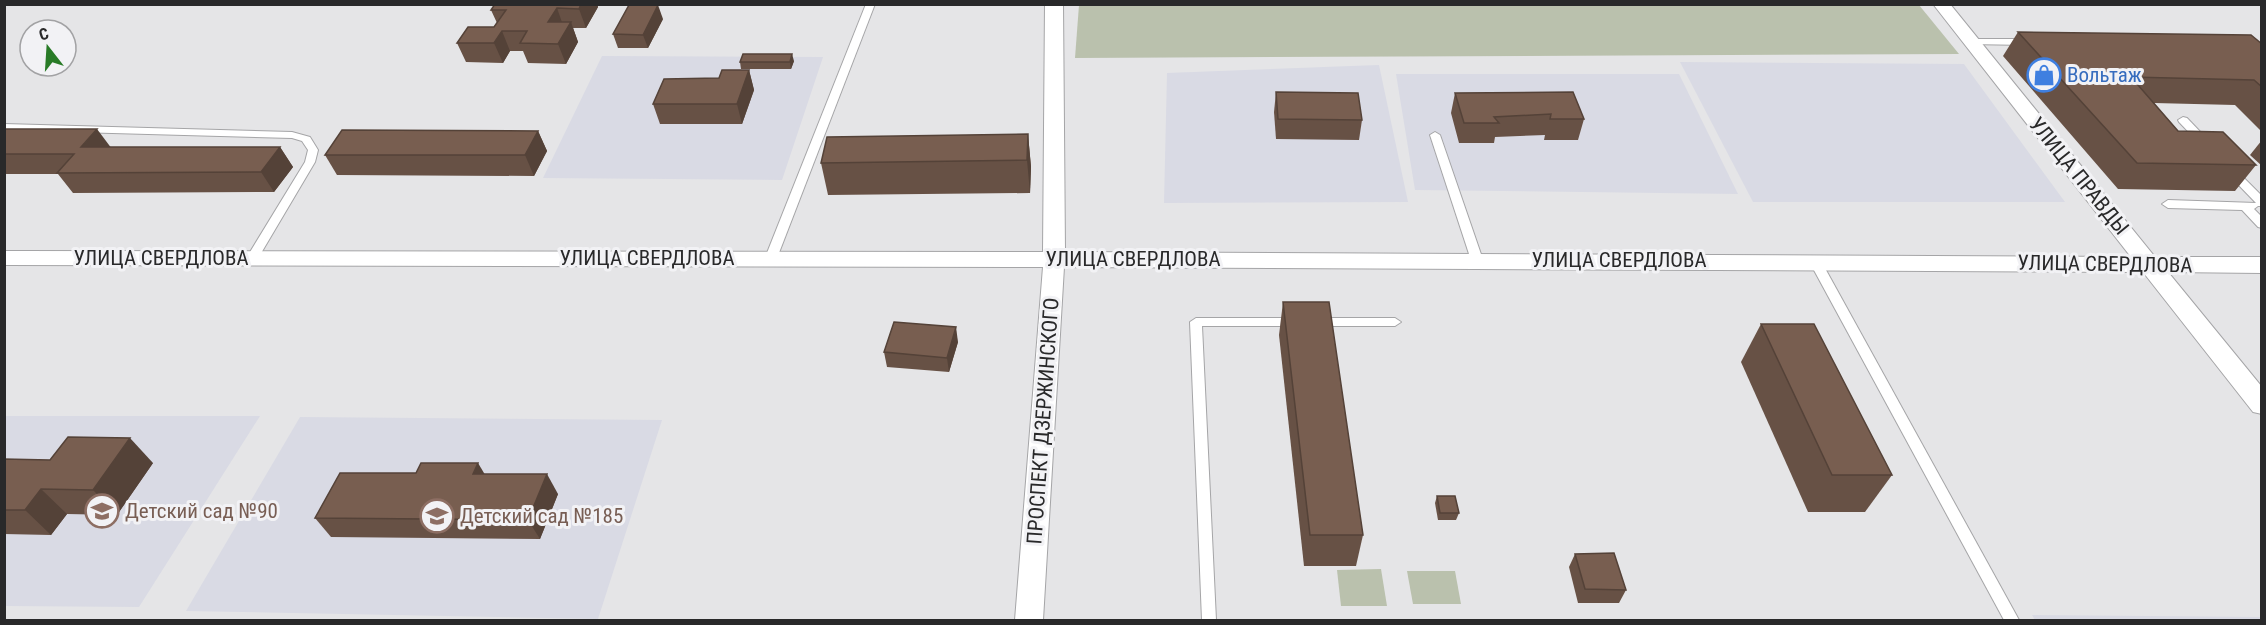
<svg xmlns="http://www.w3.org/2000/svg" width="2266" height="625" viewBox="0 0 2266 625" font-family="'Roboto Condensed',sans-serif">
  <rect width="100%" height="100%" fill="#e5e5e7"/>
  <g fill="#d9dae4">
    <path d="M 602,56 L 823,57 L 782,180 L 543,178 Z"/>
    <path d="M 1680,62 L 1964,64 L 2065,202 L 1753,202 Z"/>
    <path d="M 1379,65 L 1408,202 L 1164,203 L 1167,73 Z"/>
    <path d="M 1396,74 L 1679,74 L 1738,194 L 1415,190 Z"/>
    <path d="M 5,416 L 260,416 L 139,607 L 5,606 Z"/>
    <path d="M 300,417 L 662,420 L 598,619 L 186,611 Z"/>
    <path d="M 2032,615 L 2261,617 L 2262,620 L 2035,620 Z"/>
  </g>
  <g fill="#bac1ad">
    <path d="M 1079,5 L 1919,5 L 1959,54 L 1075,58 Z"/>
    <path d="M 1381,569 L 1387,606 L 1341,606 L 1337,570 Z"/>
    <path d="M 1407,571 L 1455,571 L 1461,604 L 1413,604 Z"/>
  </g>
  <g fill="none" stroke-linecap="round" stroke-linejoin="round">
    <g stroke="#a5a5a7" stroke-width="2">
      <g id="service">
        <path d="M 866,4 L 875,4 L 777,258 L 775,261 L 767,261 L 765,258 Z"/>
        <path d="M 1971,39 L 2027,39 L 2032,42 L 2027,45 L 1968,44 L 1968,40 Z"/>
        <path d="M 2183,117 L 2187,118 L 2209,141 L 2210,143 L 2209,145 L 2201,145 L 2179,122 L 2178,120 Z"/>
        <path d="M 4,124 L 292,132 L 310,137 L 318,150 L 315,162 L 257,260 L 253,261 L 247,257 L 305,162 L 308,150 L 302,141 L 292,138 L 4,130 Z"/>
        <path d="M 1435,132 L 1440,135 L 1483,260 L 1481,263 L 1473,263 L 1471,260 L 1430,135 Z"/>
        <path d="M 2231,168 L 2235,169 L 2262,196 L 2262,206 L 2258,206 L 2254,209 L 2262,217 L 2262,228 L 2258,227 L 2242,210 L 2168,208 L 2162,204 L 2168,200 L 2256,203 L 2227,173 L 2226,171 L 2227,169 Z"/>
        <path d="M 1815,257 L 1821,261 L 2019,620 L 2004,620 L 1809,261 Z"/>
        <path d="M 1196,318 L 1298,318 L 1304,322 L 1298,326 L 1202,326 L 1216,620 L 1202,620 L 1190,322 Z"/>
        <path d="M 1315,318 L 1395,318 L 1401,322 L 1395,326 L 1315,326 L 1309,322 Z"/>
      </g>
    </g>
    <g stroke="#a5a5a7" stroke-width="2">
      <path id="minor" d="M 1045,4 L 1063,4 L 1065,252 L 2131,257 L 1933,4 L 1950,4 L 2155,257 L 2262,257 L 2262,273 L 2168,272 L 2262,387 L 2262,414 L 2253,412 L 2143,272 L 1064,267 L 1043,620 L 1015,620 L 1043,267 L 4,265 L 4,251 L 1043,252 Z"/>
    </g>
    <use href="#service" fill="#fff" fill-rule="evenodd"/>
    <use href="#minor" fill="#fff" fill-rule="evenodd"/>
  </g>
  <g fill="#675145">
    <path d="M 495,4 L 597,4 L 598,7 L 586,28 L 573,28 L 578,42 L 566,64 L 528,63 L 523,51 L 510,51 L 503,63 L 466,62 L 457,43 L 494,27 L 497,23 L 491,10 Z"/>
    <path d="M 663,19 L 648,48 L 618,48 L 613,34 Z"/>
    <path d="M 2018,32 L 2262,44 L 2262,132 L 2235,105 L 2154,103 L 2178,131 L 2256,165 L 2235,191 L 2118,189 L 2003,56 Z"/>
    <path d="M 794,61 L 791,69 L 741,69 L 740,62 Z"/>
    <path d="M 749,70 L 754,90 L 742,124 L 660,124 L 653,104 L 719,78 Z"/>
    <path d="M 1276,92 L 1362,120 L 1359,140 L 1276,139 L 1274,112 Z"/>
    <path d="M 1455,93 L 1584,119 L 1578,140 L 1544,140 L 1545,135 L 1495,137 L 1494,143 L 1459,143 L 1451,113 Z"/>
    <path d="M 4,129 L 111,147 L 280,147 L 293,167 L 274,192 L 73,193 L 58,174 L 4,174 Z"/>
    <path d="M 538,131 L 547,151 L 534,176 L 337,175 L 325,155 Z"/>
    <path d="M 1028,134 L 1031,167 L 1030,193 L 828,195 L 821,163 Z"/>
    <path d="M 2262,140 L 2262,166 L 2250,155 Z"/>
    <path d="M 1283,302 L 1363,535 L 1356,566 L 1304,566 L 1279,335 Z"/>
    <path d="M 1761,324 L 1892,475 L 1865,512 L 1808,512 L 1741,362 Z"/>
    <path d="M 958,342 L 949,372 L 887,367 L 884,352 Z"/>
    <path d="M 4,459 L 153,463 L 117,515 L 67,514 L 51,535 L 4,534 Z"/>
    <path d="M 484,474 L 558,494 L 540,539 L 331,537 L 315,518 Z"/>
    <path d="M 1437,496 L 1459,513 L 1456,520 L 1438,520 L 1435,503 Z"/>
    <path d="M 1575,554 L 1626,590 L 1619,603 L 1578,603 L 1569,567 Z"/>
  </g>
  <g fill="#544238">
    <path d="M 581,4 L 597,4 L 598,7 L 586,28 L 579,9 Z"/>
    <path d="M 658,5 L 663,19 L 648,48 L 643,35 Z"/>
    <path d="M 557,8 L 564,28 L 548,22 Z"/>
    <path d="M 571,22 L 578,42 L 566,64 L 558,44 Z"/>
    <path d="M 502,31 L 510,51 L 503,63 L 494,43 Z"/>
    <path d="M 792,54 L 794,61 L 791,69 L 790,62 Z"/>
    <path d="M 749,70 L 754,90 L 742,124 L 737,104 Z"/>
    <path d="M 97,129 L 112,149 L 81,147 Z"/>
    <path d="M 538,131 L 547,151 L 534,176 L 525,155 Z"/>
    <path d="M 1028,134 L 1031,167 L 1030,193 L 1027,160 Z"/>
    <path d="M 280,147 L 293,167 L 274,192 L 261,172 Z"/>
    <path d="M 956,327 L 958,342 L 949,372 L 947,358 Z"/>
    <path d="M 130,438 L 153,463 L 117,515 L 93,490 Z"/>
    <path d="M 478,463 L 490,483 L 473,474 Z"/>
    <path d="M 547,474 L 558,494 L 540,539 L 528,520 Z"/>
    <path d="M 41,489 L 67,514 L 51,535 L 25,510 Z"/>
  </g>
  <g fill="#785e50" stroke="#544238" stroke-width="1.5">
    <path d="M 495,4 L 581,4 L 579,9 L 557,8 L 548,22 L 571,22 L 558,44 L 520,43 L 527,31 L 502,31 L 494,43 L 457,43 L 468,27 L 494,27 L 506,10 L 491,10 Z"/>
    <path d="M 629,5 L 658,5 L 643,35 L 613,34 Z"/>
    <path d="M 2018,32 L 2251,35 L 2262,44 L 2262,87 L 2254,80 L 2131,77 L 2178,131 L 2223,132 L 2256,165 L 2137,163 Z"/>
    <path d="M 743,54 L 792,54 L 790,62 L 740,62 Z"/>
    <path d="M 722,70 L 749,70 L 737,104 L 653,104 L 664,79 L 719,78 Z"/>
    <path d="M 1276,92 L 1358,93 L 1362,120 L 1278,119 Z"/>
    <path d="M 1573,92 L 1584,119 L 1550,119 L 1551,114 L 1494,117 L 1499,123 L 1464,123 L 1455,93 Z"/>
    <path d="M 4,129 L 97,129 L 81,147 L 280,147 L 261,172 L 57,173 L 74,154 L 4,154 Z"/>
    <path d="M 342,130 L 538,131 L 525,155 L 325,155 Z"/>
    <path d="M 1028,134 L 1027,160 L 821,163 L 827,137 Z"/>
    <path d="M 1283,302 L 1329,302 L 1363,535 L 1310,535 Z"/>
    <path d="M 894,322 L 956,327 L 947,358 L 884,352 Z"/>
    <path d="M 1761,324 L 1814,324 L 1892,475 L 1832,475 Z"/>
    <path d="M 68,437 L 130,438 L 93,490 L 41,489 L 25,510 L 4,510 L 4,459 L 50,460 Z"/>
    <path d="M 421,463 L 478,463 L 473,474 L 547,474 L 528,520 L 315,518 L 340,473 L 416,473 Z"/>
    <path d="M 1437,496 L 1455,496 L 1459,513 L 1440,513 Z"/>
    <path d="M 1614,553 L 1626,590 L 1585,589 L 1575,554 Z"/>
  </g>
  <defs>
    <g id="shop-ring" transform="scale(1.725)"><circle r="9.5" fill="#f2f2f5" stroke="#3f7fe0" stroke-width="1.5"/><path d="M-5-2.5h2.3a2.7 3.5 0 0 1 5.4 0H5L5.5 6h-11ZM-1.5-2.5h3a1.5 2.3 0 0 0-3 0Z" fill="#3f7fe0"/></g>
    <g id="school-ring" transform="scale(1.725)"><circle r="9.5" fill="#f2f2f5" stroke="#8d6e63" stroke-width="1.5"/><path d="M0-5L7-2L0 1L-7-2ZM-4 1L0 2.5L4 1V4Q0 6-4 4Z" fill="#8d6e63"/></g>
  </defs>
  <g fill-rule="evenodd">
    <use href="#shop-ring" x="2044" y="75"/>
    <use href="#school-ring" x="102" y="511"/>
    <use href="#school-ring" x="437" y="516"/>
  </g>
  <g text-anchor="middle" stroke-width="6" stroke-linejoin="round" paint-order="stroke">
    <g font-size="21" fill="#366cbe" stroke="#f2f2f5" text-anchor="start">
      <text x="2067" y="82">Вольтаж</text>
    </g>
    <g font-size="21" fill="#29292a" stroke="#f2f2f5">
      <text transform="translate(2079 176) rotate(51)" y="7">УЛИЦА ПРАВДЫ</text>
      <text x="161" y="265">УЛИЦА СВЕРДЛОВА</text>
      <text x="647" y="265">УЛИЦА СВЕРДЛОВА</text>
      <text x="1133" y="266">УЛИЦА СВЕРДЛОВА</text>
      <text x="1619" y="267">УЛИЦА СВЕРДЛОВА</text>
      <text transform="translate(2105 264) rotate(1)" y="7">УЛИЦА СВЕРДЛОВА</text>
      <text transform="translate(1043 421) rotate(-86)" y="7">ПРОСПЕКТ ДЗЕРЖИНСКОГО</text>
    </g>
    <g font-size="21" fill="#785e54" stroke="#f2f2f5" text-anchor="start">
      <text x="125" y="518">Детский сад №90</text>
      <text x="460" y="523">Детский сад №185</text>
    </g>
  </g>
  <rect width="2266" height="625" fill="none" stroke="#29292a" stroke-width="12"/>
  <g transform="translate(48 48) rotate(343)"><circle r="28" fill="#f2f2f5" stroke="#a2a2a4" stroke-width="1.5"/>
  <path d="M0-4.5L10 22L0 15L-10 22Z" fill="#297b27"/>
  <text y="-9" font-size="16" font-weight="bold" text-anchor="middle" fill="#29292a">С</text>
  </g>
</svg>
